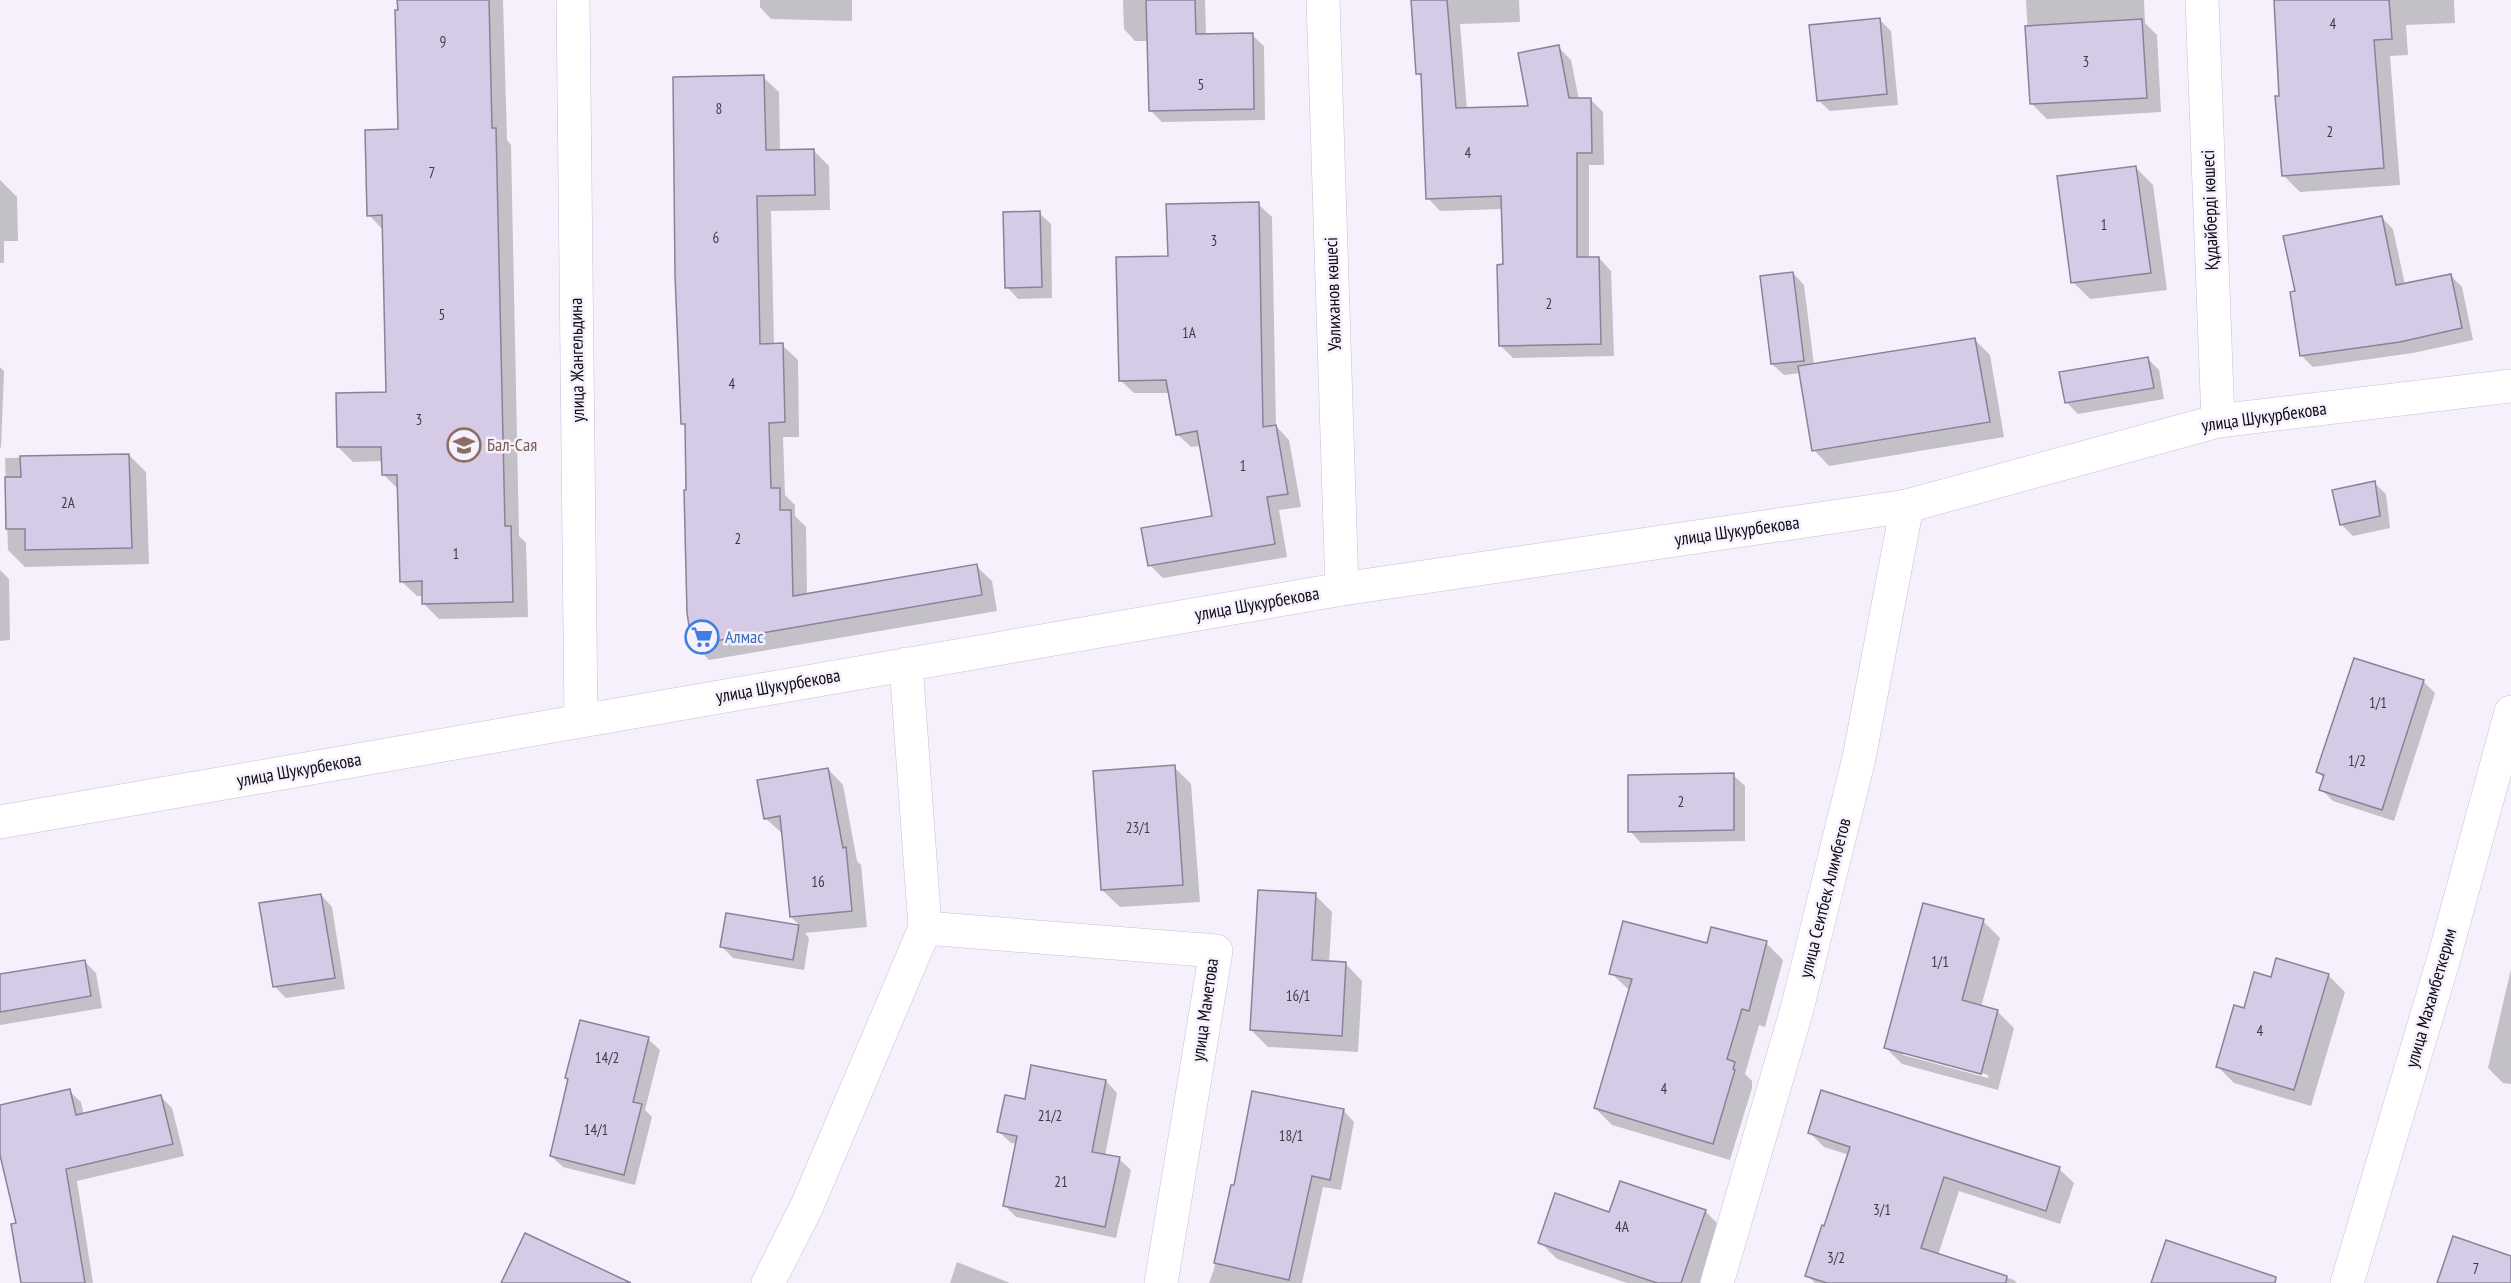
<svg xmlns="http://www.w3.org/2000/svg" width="2511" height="1283" viewBox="0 0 2511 1283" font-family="'PT Sans Narrow',sans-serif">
  <rect width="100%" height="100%" fill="#f5f0fb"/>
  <g fill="#0003" fill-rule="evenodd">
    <path d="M 398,0 L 503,0 L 507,140 L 511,145 L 519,536 L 526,543 L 528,617 L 439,619 L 423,603 L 423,596 L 417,596 L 401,581 L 399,490 L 384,475 L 383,461 L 353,462 L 338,447 L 387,393 L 384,231 L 369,215 L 400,131 Z"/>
    <path d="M 760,0 L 852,0 L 852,21 L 771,19 L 760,7 Z"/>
    <path d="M 1123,0 L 1205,0 L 1206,35 L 1252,35 L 1264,46 L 1265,120 L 1162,122 L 1150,110 L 1148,41 L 1135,41 L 1124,29 Z"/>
    <path d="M 1412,0 L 1519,0 L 1520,22 L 1460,24 L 1467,110 L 1530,107 L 1558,47 L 1571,60 L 1579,100 L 1590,99 L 1603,112 L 1604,165 L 1589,165 L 1589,258 L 1599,258 L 1611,271 L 1614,356 L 1513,358 L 1500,345 L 1504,266 L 1503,209 L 1440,211 L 1428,198 L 1423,79 L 1418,73 Z"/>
    <path d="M 2026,0 L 2144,0 L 2145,23 L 2157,35 L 2161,112 L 2047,119 L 2032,104 Z"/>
    <path d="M 2276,0 L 2454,0 L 2455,23 L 2406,25 L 2408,55 L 2390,56 L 2400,185 L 2300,192 L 2283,175 Z"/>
    <path d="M 1879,19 L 1891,31 L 1898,105 L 1830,111 L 1818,100 Z"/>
    <path d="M 763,77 L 779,92 L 780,151 L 814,151 L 829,166 L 830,210 L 771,211 L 774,345 L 782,345 L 798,360 L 799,437 L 783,437 L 785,495 L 795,505 L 795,516 L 806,527 L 807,595 L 976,566 L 992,581 L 997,611 L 709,660 L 694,644 L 687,427 L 683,423 Z"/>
    <path d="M 2136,168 L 2153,185 L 2167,290 L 2090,299 L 2073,282 Z"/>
    <path d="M 0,180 L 17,197 L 18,241 L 4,241 L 4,263 L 0,263 Z"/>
    <path d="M 1258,204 L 1272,217 L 1276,426 L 1289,440 L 1301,507 L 1279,510 L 1287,557 L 1163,578 L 1150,565 L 1214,517 L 1201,446 L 1191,447 L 1177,434 L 1170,393 L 1134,393 L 1120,380 L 1169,257 Z"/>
    <path d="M 1039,213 L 1051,224 L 1052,298 L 1018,299 L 1007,287 Z"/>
    <path d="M 2381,217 L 2393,229 L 2405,285 L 2451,276 L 2462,287 L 2473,340 L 2413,353 L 2313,367 L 2301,355 L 2297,293 Z"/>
    <path d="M 1793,273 L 1804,285 L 1814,365 L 1974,339 L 1990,355 L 2004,437 L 1829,466 L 1814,450 L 1801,373 L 1784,375 L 1772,364 Z"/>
    <path d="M 2147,358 L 2159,370 L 2164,399 L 2078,414 L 2066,402 Z"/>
    <path d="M 0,367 L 4,371 L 1,448 L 0,447 Z"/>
    <path d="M 129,455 L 146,472 L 149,564 L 25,567 L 8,550 L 5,458 Z"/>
    <path d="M 2374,483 L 2386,494 L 2390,528 L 2353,536 L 2341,524 Z"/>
    <path d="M 0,570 L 9,579 L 10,640 L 0,641 Z"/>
    <path d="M 2355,660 L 2424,682 L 2435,693 L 2394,821 L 2333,801 L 2321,789 L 2325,779 L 2318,772 Z"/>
    <path d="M 1174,767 L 1191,784 L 1200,902 L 1120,907 L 1102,890 Z"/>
    <path d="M 828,769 L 843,785 L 857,861 L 861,865 L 867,927 L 805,933 L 809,938 L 804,970 L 733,958 L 722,947 L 727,914 L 801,927 L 791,917 L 783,834 L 765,818 Z"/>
    <path d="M 1733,775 L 1745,786 L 1745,841 L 1641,843 L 1630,831 Z"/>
    <path d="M 321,895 L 332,907 L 345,989 L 286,998 L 275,987 Z"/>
    <path d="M 1315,895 L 1332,912 L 1329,962 L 1345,963 L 1362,981 L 1358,1052 L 1268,1047 L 1251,1030 Z"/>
    <path d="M 1983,921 L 2000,938 L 1981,1007 L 1997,1011 L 2014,1028 L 1998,1090 L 1902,1064 L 1885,1047 ZM 1903,1052 L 1988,1075 L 1988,1078 L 1903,1055 Z"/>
    <path d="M 1766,943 L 1783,960 L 1765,1027 L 1759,1025 L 1745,1074 L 1752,1081 L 1752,1088 L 1730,1160 L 1612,1125 L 1595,1108 L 1630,991 L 1611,973 L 1708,945 Z"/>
    <path d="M 85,962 L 96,973 L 102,1008 L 0,1025 L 0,976 Z"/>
    <path d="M 2511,969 L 2511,1084 L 2503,1083 L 2488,1068 Z"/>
    <path d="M 2328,975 L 2345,992 L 2311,1106 L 2234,1083 L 2217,1066 L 2245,1010 L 2272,979 Z"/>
    <path d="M 648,1039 L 660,1050 L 645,1110 L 652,1117 L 635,1185 L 563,1167 L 551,1156 Z"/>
    <path d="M 1106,1081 L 1117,1093 L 1105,1156 L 1119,1159 L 1131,1170 L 1116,1238 L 1016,1217 L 1005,1206 L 1017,1144 L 1011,1143 L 999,1132 Z"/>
    <path d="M 69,1091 L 81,1102 L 84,1115 L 161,1097 L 172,1108 L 184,1156 L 77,1181 L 93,1283 L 22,1283 L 18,1224 L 0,1148 L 0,1106 Z"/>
    <path d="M 1343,1110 L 1354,1122 L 1341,1190 L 1323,1187 L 1302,1283 L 1209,1283 L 1214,1269 L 1232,1186 Z"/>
    <path d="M 1809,1132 L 2059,1169 L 2074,1183 L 2060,1224 L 1959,1191 L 1938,1255 L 2014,1280 L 2017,1283 L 1815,1283 L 1807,1275 L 1825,1228 L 1849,1155 L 1824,1147 Z"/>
    <path d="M 1705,1211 L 1722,1228 L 1704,1283 L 1627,1283 L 1557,1259 L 1540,1242 Z"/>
    <path d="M 957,1262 L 1010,1283 L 950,1283 Z"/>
  </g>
  <g fill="#d6cbe6" stroke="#8b8199" stroke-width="1.5">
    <path d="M 397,0 L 489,0 L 492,128 L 496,128 L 505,526 L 511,526 L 513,602 L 422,604 L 422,581 L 400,582 L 397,475 L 382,475 L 381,447 L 337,447 L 336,393 L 386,392 L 382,215 L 367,216 L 365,130 L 398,129 L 395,10 L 398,10 Z"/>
    <path d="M 1146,0 L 1195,0 L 1196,34 L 1253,33 L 1254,109 L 1149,111 Z"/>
    <path d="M 1411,0 L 1447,0 L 1456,108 L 1528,106 L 1518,53 L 1559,45 L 1569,98 L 1591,98 L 1592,153 L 1577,153 L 1577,257 L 1599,257 L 1601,344 L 1499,346 L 1497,265 L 1503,264 L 1501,196 L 1426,199 L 1421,74 L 1416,74 Z"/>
    <path d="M 2274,0 L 2389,0 L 2392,39 L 2374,40 L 2384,168 L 2282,176 L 2275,96 L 2279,96 Z"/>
    <path d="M 1880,18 L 1887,94 L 1817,101 L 1809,25 Z"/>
    <path d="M 2142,19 L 2147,98 L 2030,104 L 2025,26 Z"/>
    <path d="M 764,75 L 766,150 L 814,149 L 815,195 L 757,196 L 760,344 L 783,343 L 785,422 L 769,423 L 771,488 L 780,488 L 780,510 L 791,510 L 793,596 L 977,564 L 982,595 L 692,645 L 687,613 L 684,490 L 686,490 L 685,424 L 681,424 L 675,275 L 673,77 Z"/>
    <path d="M 2136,166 L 2151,273 L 2071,283 L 2057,176 Z"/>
    <path d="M 1259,202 L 1263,427 L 1276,425 L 1288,494 L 1267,497 L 1275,544 L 1148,566 L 1141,528 L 1212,516 L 1197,431 L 1176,435 L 1166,380 L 1119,381 L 1116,257 L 1168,256 L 1166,204 Z"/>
    <path d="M 1040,211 L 1042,287 L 1005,288 L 1003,212 Z"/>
    <path d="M 2382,216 L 2396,285 L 2451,274 L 2462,328 L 2400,342 L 2300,356 L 2290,292 L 2295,291 L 2283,236 Z"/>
    <path d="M 1793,272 L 1804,361 L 1771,364 L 1760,276 Z"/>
    <path d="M 1975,338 L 1990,422 L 1812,451 L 1798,366 Z"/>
    <path d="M 2148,357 L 2154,388 L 2065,403 L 2059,372 Z"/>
    <path d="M 129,454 L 132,548 L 25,550 L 25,529 L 6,529 L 5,477 L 21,477 L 20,456 Z"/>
    <path d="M 2375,481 L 2380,516 L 2340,525 L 2332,490 Z"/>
    <path d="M 2354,658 L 2424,680 L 2382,810 L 2319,790 L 2324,775 L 2316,772 Z"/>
    <path d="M 1175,765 L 1183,885 L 1101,890 L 1093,771 Z"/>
    <path d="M 828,768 L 843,848 L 846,847 L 852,911 L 790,917 L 780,816 L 764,819 L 757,780 Z"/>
    <path d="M 1734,773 L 1734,830 L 1628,832 L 1628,775 Z"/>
    <path d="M 1258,890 L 1316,893 L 1312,960 L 1346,962 L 1342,1036 L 1250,1030 Z"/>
    <path d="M 321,894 L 335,978 L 273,987 L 259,903 Z"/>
    <path d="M 1923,903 L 1984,919 L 1962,1000 L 1998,1010 L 1981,1074 L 1884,1048 Z"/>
    <path d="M 726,913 L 799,925 L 793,960 L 720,947 Z"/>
    <path d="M 1623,921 L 1707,943 L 1711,927 L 1767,941 L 1749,1011 L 1742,1009 L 1727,1059 L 1735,1062 L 1733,1069 L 1735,1070 L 1713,1144 L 1594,1108 L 1632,979 L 1609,974 Z"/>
    <path d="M 2276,958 L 2329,974 L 2294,1090 L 2216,1067 L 2234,1005 L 2244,1008 L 2254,972 L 2271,977 Z"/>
    <path d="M 85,960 L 91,996 L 0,1012 L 0,974 Z"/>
    <path d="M 580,1020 L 649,1037 L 633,1102 L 642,1104 L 624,1175 L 550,1156 L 568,1079 L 565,1078 Z"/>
    <path d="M 1031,1065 L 1106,1080 L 1092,1152 L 1120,1157 L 1105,1227 L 1003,1206 L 1017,1136 L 997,1132 L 1005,1095 L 1025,1099 Z"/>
    <path d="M 70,1089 L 76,1115 L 161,1095 L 173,1144 L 66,1169 L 85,1283 L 21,1283 L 11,1224 L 16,1223 L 0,1155 L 0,1105 Z"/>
    <path d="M 1821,1090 L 2060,1167 L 2046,1211 L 1944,1177 L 1921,1248 L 2007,1276 L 2006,1283 L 1827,1283 L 1805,1276 L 1822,1225 L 1824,1226 L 1850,1147 L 1808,1133 Z"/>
    <path d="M 1252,1091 L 1344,1109 L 1330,1180 L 1312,1176 L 1289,1280 L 1214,1263 L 1231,1185 L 1234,1185 Z"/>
    <path d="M 1620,1181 L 1706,1210 L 1681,1283 L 1657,1283 L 1538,1243 L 1555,1193 L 1609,1212 Z"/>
    <path d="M 525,1233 L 631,1283 L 501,1283 Z"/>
    <path d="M 2453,1236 L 2511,1256 L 2511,1283 L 2437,1283 Z"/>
    <path d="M 2166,1240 L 2276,1277 L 2275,1283 L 2151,1283 Z"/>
  </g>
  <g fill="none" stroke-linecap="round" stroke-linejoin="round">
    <g stroke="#c9bed9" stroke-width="34">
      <g id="minor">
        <path d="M 573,0 L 581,720"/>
        <path d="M 1323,0 L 1342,589"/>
        <path d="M 2202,0 L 2218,421"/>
        <path d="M 0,822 L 1342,589 L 1907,506 L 2218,421 L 2511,386"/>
        <path d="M 925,928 L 1216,951 L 1161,1283"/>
        <path d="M 768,1283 L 807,1206 L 925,928 L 906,664"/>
        <path d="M 1717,1283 L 1797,1009 L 1859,758 L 1907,506"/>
        <path d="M 2347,1283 L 2444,958 L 2511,712"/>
      </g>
    </g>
    <use href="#minor" stroke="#fff" stroke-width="33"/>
  </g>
  <defs>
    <g id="school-ring" transform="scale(1.725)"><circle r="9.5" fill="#f5f0fb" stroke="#8d6e63" stroke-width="1.5"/><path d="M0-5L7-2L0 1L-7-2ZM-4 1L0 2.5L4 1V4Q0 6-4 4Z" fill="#8d6e63"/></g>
    <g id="supermarket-ring" transform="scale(1.725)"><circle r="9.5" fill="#f5f0fb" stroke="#3f7fe0" stroke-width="1.5"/><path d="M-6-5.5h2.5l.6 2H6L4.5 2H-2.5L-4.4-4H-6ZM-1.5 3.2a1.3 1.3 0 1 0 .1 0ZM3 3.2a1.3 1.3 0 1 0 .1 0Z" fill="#3f7fe0"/></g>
  </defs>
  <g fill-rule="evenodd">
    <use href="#school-ring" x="464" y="445"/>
    <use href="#supermarket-ring" x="702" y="637"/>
  </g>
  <g text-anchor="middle" stroke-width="5" stroke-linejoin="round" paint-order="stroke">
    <g font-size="15" fill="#413b48">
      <text x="2333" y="29">4</text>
      <text x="443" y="47">9</text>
      <text x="2086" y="67">3</text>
      <text x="1201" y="90">5</text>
      <text x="719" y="114">8</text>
      <text x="2330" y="137">2</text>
      <text x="1468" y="158">4</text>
      <text x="432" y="178">7</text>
      <text x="2104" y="230">1</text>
      <text x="716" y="243">6</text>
      <text x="1214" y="246">3</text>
      <text x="1549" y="309">2</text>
      <text x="442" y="320">5</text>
      <text x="1189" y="338">1А</text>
      <text x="732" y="389">4</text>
      <text x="419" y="425">3</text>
      <text x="1243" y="471">1</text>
      <text x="68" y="508">2А</text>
      <text x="738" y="544">2</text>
      <text x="456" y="559">1</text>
      <text x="2378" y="708">1/1</text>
      <text x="2357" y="766">1/2</text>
      <text x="1681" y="807">2</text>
      <text x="1138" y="833">23/1</text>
      <text x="818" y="887">16</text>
      <text x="1940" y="967">1/1</text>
      <text x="1298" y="1001">16/1</text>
      <text x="2260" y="1036">4</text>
      <text x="607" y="1063">14/2</text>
      <text x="1664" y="1094">4</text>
      <text x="1050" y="1121">21/2</text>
      <text x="596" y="1135">14/1</text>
      <text x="1291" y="1141">18/1</text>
      <text x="1061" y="1187">21</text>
      <text x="1882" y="1215">3/1</text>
      <text x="1622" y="1232">4А</text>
      <text x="1836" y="1263">3/2</text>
      <text x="2476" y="1274">7</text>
    </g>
    <g font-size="18" fill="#0f0b14" stroke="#f5f0fb">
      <text transform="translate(2210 210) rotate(-92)" y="6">Құдайберді көшесі</text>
      <text transform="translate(1333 294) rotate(-92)" y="6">Уәлиханов көшесі</text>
      <text transform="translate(577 360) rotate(-91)" y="6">улица Жангельдина</text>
      <text transform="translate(2264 417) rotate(-8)" y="6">улица Шукурбекова</text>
      <text transform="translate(1737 531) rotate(-8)" y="6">улица Шукурбекова</text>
      <text transform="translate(1257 604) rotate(-10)" y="6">улица Шукурбекова</text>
      <text transform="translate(778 686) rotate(-10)" y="6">улица Шукурбекова</text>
      <text transform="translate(299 770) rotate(-10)" y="6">улица Шукурбекова</text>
      <text transform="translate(1825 898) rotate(-76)" y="6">улица Сеитбек Алимбетов</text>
      <text transform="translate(2431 998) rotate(-74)" y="6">улица Махамбеткерим</text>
      <text transform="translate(1205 1010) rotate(-82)" y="6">улица Маметова</text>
    </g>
    <g font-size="18" fill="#785e54" stroke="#f5f0fb" text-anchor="start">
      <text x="487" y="451">Бал-Сая</text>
    </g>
    <g font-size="18" fill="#366cbe" stroke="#f5f0fb" text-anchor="start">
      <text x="725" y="643">Алмас</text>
    </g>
  </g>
</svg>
